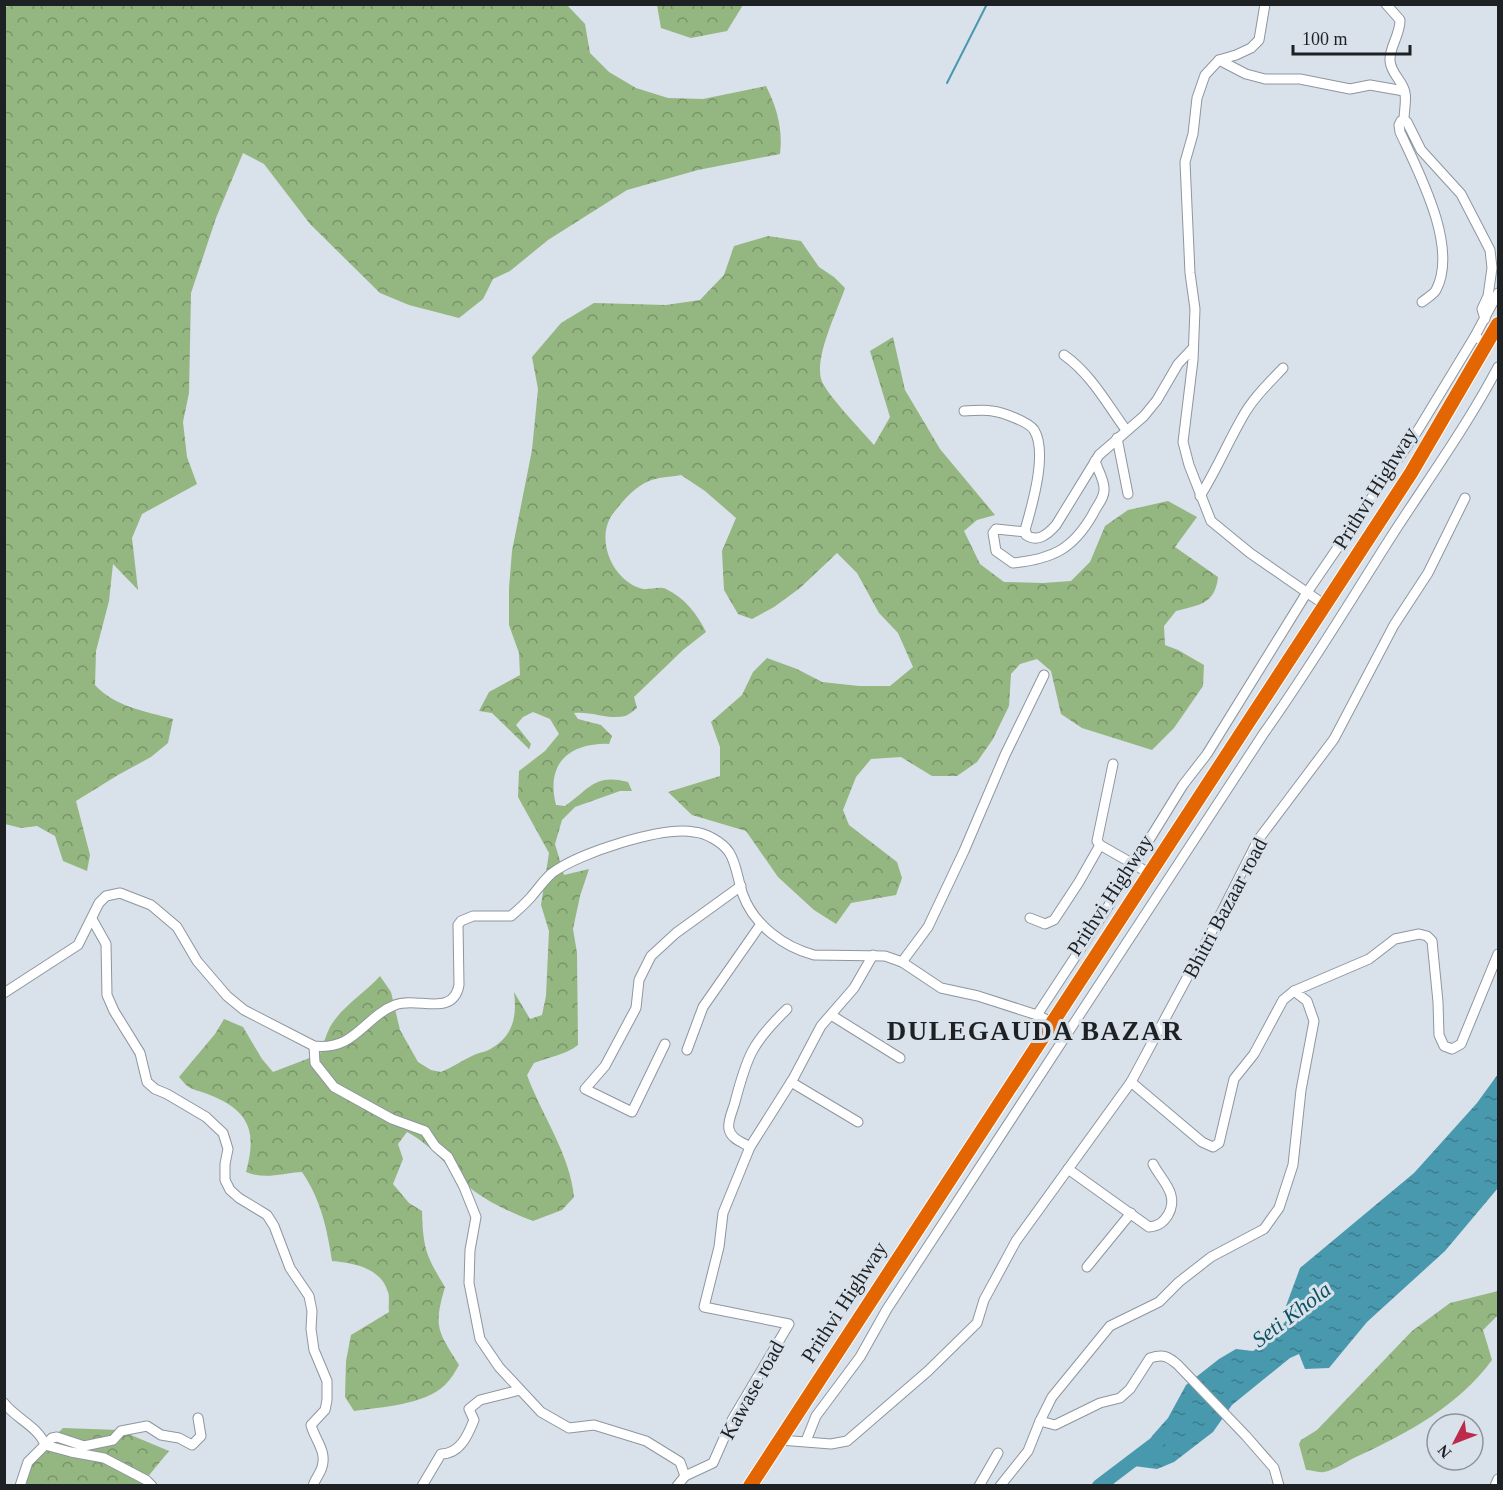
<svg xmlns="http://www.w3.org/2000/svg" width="1503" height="1490" viewBox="0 0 1503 1490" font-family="Georgia,serif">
  <defs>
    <pattern id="forest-crowns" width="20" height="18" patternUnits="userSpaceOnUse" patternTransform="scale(1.5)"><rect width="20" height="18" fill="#94b680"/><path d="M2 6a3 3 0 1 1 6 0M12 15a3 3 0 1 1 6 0" fill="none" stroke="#789469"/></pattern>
    <pattern id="water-ripples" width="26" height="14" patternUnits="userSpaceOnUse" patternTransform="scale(1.5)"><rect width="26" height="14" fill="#4999ae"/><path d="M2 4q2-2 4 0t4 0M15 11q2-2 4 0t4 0" fill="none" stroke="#3c7c8d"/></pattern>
  </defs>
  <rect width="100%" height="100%" fill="#d9e1ea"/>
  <g fill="url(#forest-crowns)">
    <path d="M 10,5 L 567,5 L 585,24 L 590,53 L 609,72 L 636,88 L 668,98 L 703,99 L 766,86 C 777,108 783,129 780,154 L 698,170 L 627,190 L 548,240 L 510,271 L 493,279 L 483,299 L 459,318 L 409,305 L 380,293 L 310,224 L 264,164 L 243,153 L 216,218 L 191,293 L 189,393 L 183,422 L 187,457 L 197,484 L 142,514 L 132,538 L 138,590 L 113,564 L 109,601 L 96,651 L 95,685 C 115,707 145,711 173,719 L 168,743 L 151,757 L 118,775 L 76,801 L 90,855 L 87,871 L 63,861 L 55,836 L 37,826 L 21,828 L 5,824 L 4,8 Z"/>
    <path d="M 657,5 L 657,4 L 743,5 L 727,31 L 691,38 L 661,28 Z"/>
    <path d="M 768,236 L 801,241 L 819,267 L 834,277 L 845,288 C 837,312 815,355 821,379 C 825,393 863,432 874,445 L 890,417 L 870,351 L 893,337 L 905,390 L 940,449 L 995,515 L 977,520 L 964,531 L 980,564 L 1004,582 L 1043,583 L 1071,581 L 1090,562 L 1105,526 L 1128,510 L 1168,501 L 1197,517 L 1175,547 L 1218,577 C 1215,605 1198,605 1176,611 L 1164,626 L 1165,645 L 1178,650 L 1204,665 L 1203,686 L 1174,728 L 1152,750 L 1082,728 L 1061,714 L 1051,671 L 1037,659 L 1020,664 L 1011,674 L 1009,706 L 993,739 L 977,762 L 957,776 L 932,776 L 901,757 L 871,759 L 856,777 L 843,810 L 849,825 L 897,862 L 902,878 L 896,895 L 851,903 L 836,924 L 814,910 L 778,877 L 746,831 L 692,815 L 668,792 L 720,776 L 720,747 L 711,722 L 742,695 L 753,672 L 767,658 L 797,669 L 822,682 L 859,686 L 890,686 L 913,667 L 898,633 L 879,613 L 857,573 L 837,553 L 800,588 L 774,607 L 752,619 L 738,614 L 724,590 L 722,551 L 736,518 L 705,491 L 681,475 C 671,477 658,477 649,481 C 634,487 621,503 612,515 C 595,540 613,582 643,589 C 650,590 659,586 666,589 C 685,598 697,614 706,632 L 683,650 L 634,697 L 637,708 C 634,710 629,715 625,716 C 609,720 591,711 574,713 L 578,719 L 601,725 L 612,736 L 609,744 C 601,743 593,745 586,746 C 556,754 549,777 556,805 L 565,806 C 589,789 595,773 628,782 L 632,791 L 620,791 L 575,807 L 562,820 L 555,844 L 564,875 L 589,869 L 580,896 L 573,929 L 577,953 L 578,1045 C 565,1055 549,1057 534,1063 L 527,1075 C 542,1116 570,1154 574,1197 L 562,1210 L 533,1221 C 512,1213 492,1204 474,1191 C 451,1172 434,1146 407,1132 L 398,1144 L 403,1159 L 393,1184 L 409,1203 L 422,1211 C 423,1248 426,1256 445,1287 C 433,1328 438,1331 459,1365 C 455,1372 451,1379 445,1385 C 424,1405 382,1407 354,1411 L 345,1397 L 346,1361 L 351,1335 L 389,1312 C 388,1306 390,1297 388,1292 C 381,1268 354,1263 332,1261 C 327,1228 321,1200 302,1172 C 282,1173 265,1180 246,1172 C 257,1132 250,1111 210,1095 C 193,1088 191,1092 179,1077 L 215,1034 L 224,1019 L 243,1027 L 262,1059 L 273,1072 L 320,1054 C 323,1045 326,1035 330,1027 C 342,1006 364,994 380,976 L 391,992 L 400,1030 L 418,1062 L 431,1070 L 441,1072 C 453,1067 463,1060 474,1055 C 480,1052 487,1052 492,1048 C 514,1035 517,1015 514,992 L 530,1019 L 542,1015 L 546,996 L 549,931 L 541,905 L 549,853 L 518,797 L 519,771 L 545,751 L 559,734 L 550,719 L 533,712 L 523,717 L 516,725 L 531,744 L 529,749 L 492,713 L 479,711 L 489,692 L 520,675 L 519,653 L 509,625 L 509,588 L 512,551 L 532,450 L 538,389 L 532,357 L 561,323 L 594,303 L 666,305 L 700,300 L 724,275 L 734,246 Z"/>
    <path d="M 1498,1291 L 1498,1315 L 1483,1330 L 1492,1360 C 1458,1406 1408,1433 1358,1456 C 1347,1461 1335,1470 1324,1472 C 1319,1473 1311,1470 1306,1470 L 1299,1444 L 1301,1440 L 1317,1430 L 1412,1331 L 1450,1303 Z"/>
    <path d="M 63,1428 L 119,1430 L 169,1451 L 141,1485 L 27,1485 L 27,1464 Z"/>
  </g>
  <path fill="url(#water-ripples)" d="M 1498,1074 L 1498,1188 L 1445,1251 L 1367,1322 L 1329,1368 L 1305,1369 L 1299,1354 L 1290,1358 L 1232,1405 L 1213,1432 L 1174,1462 L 1157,1469 L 1126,1465 L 1144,1452 L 1152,1436 L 1168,1418 L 1186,1385 L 1219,1359 L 1236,1349 L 1253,1351 L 1271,1339 L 1289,1317 L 1286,1306 L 1300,1268 L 1414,1173 L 1477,1103 Z"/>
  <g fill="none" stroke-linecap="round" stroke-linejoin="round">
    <path stroke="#4999ae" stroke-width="2" d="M 947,83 L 987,4"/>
    <path stroke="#4999ae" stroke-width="14" d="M 1099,1486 L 1157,1442"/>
    <g stroke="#8e969f" stroke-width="11">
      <g id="minor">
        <path d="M 1265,4 L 1259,40 L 1251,48 L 1236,55 L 1219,60 L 1205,75 L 1197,98 L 1193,134 L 1185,162 L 1190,273 L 1195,309 L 1193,360 L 1183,442 L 1189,465 L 1211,521 L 1250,553 L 1325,605"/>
        <path d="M 1386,4 L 1400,20 C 1400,36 1389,47 1390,61 C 1391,72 1399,78 1403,87 C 1408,96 1404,109 1404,120"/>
        <path d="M 1219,60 L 1246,74 L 1265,79 L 1300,79 L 1350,89 L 1370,85 L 1404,91"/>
        <path d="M 1422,302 C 1427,298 1434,294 1436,290 C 1459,247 1418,171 1400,132 L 1399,125 L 1401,121 L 1404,120 L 1407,122 L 1421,150 L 1461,194 L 1490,250 L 1492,268 L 1488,296 L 1482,309 L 1485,319"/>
        <path d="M 1479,339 L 1475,336 L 1498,293"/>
        <path d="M 1064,355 C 1091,374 1107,404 1126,430"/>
        <path d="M 964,411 C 973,411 984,409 992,411 C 1002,412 1029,422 1034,430 C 1048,452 1032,506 1025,530 L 1026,535 C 1038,543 1048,534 1056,525 L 1099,455 L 1144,416 L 1157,400 L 1178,364 L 1193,348"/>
        <path d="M 1117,438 L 1128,494"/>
        <path d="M 1200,496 C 1216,471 1227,444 1242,418 C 1252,399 1269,383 1283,368"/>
        <path d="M 1026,532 L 996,529 L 993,533 L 996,551 L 1013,563 C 1053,559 1073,549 1093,514 C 1097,505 1105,498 1104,488 C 1104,480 1098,470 1095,461"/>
        <path d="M 1113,764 L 1097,841 L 1100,845 L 1149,873"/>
        <path d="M 1030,918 L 1045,924 L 1054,920 L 1079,882 L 1100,845"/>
        <path d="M 92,919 L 106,944 L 107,995 L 114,1011 L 140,1053 L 147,1082 L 155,1089 L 167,1094 L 206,1117 L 223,1133 L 228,1149 L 225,1164 L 225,1180 L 230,1190 L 239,1198 L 267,1215 L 274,1226 L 290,1268 L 309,1296 L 312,1311 L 311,1329 L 314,1350 L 327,1381 L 327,1400 L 325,1410 L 311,1425 C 315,1440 327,1451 322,1467 C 320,1474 315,1479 313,1486"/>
        <path d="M 902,962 L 928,927 L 964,851 L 1005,755 L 1044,675"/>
        <path d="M 4,993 L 78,945 L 99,903 L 106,896 L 120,893 L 151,905 L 177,927 L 197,961 L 227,996 L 244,1010 L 314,1046 C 355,1051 364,1017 395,1005 C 417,996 453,1018 459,985 L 458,925 L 461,921 L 473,916 L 511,916 C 518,910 525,904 531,897 C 538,889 544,880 552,873 C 579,853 662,826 694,832 C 706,833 722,842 729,852 C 737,864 738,882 743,895 C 754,925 784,947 814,955 L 885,956 L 902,962 L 941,988 L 978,996 L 1037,1015 L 1052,1022"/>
        <path d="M 831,1015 L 900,1058"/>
        <path d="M 1037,1015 L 1104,913 L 1183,785 L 1207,754 L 1306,594 L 1418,430 L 1475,336"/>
        <path d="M 665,1044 L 632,1112 L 585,1089 L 605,1066 L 636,1008 L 639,980 L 651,956 L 676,933 L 741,886"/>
        <path d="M 314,1046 L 315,1063 L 334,1087 L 392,1119 L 425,1131 L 435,1146 L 448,1157 L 464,1187 L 476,1217 L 470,1250 L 469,1283 L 480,1339 L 499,1367 L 541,1412 L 569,1428 L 594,1425 L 646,1441 L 680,1462 L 685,1476 L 677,1486"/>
        <path d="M 687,1050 L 703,1007 L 761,924"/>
        <path d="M 791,1082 L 858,1122"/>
        <path d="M 1131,1082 L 1202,1142 L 1213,1147 L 1219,1143 L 1234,1079 L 1254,1054 L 1283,1000 L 1294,991"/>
        <path d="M 750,1147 C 742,1142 731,1139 729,1129 C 727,1122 733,1110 735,1102 C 747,1056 752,1043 787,1009"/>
        <path d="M 1068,1169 L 1149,1227 C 1158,1226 1163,1223 1168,1215 C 1180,1194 1161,1180 1153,1164"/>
        <path d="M 1087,1267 L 1131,1213"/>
        <path d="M 4,1403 C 15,1418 39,1427 45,1445 L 28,1462 L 20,1486"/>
        <path d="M 780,1440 L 831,1444 L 847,1441 L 928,1371 L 977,1323 L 984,1300 L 1016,1241 L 1131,1082 L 1210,935 L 1258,840 L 1334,739 L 1394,625 L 1428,573 L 1465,498"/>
        <path d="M 806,1441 L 816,1416 L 860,1357 L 887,1309 L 1264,733 C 1309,670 1349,603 1391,537 C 1427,481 1467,426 1498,367"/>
        <path d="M 685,1476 L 713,1463 L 732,1420 L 789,1324 L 704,1307 L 719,1247 L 723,1213 L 750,1147 L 793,1079 L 821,1026 L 854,988 L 873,955"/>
        <path d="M 152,1486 L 146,1480 L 104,1458 L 71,1452 L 45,1445 L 52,1438 L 57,1437 L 84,1446 L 113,1440 L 121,1431 L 147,1426 L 161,1435 L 179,1438 L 192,1445 L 201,1436 L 198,1418"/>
        <path d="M 422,1486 L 441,1454 C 460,1454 468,1435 474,1420 L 469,1409 L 480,1400 L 520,1390"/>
        <path d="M 979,1486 L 998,1453"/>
        <path d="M 1000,1486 L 1028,1451 L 1040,1421"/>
        <path d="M 1279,1486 L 1274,1468 L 1246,1436 L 1178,1365 C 1168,1356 1163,1354 1150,1358 L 1130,1389 L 1120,1398 L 1100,1403 L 1055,1425 L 1040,1421 L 1052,1397 L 1110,1326 L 1159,1302 L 1179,1282 L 1211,1257 L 1264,1229 L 1279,1208 L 1293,1165 L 1301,1090 L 1314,1021 L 1307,1001 L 1294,991 L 1369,959 L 1395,939 L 1419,934 L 1427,936 L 1432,941 L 1438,1002 L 1439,1035 L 1444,1046 L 1452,1049 L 1461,1044 L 1498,954"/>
        <path d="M 1495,1486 L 1498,1479"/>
      </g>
    </g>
    <g stroke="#fff" stroke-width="16">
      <path id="highway" d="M 750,1486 L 1411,473 L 1498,324"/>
    </g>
    <use href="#minor" stroke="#fff" stroke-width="9"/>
    <use href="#highway" stroke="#e36603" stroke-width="14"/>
  </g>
  <g text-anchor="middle" stroke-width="6" stroke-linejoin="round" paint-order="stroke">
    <g font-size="21" fill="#1e2124" stroke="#d9e1ea">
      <text transform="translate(1375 488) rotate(-58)" y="7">Prithvi Highway</text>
      <text transform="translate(1110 895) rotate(-57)" y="7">Prithvi Highway</text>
      <text transform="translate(1225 908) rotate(-62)" y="7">Bhitri Bazaar road</text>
      <text transform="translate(844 1302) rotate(-57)" y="7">Prithvi Highway</text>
      <text transform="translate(752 1390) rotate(-61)" y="7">Kawase road</text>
    </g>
    <g font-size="22" font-style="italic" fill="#0b5160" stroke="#d9e1ea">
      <text transform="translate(1291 1314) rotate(-37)" y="8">Seti Khola</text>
    </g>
    <g font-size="27" font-weight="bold" letter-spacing="1.5" fill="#1e2124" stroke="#d9e1ea">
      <text x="1035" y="1040">DULEGAUDA BAZAR</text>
    </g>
  </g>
  <rect width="1503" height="1490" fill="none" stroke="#1e2124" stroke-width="12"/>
  <g transform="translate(1455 1442) rotate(228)"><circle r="28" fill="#d9e1ea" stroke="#8e949b" stroke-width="1.5"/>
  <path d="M0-4.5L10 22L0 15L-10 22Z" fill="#bc2b49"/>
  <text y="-9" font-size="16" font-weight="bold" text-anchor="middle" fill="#1e2124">N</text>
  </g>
  <path d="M1293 45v9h117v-9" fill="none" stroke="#1e2124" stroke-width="3"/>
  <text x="1302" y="45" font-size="18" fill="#1e2124" stroke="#d9e1ea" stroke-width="4.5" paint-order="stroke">100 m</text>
</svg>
